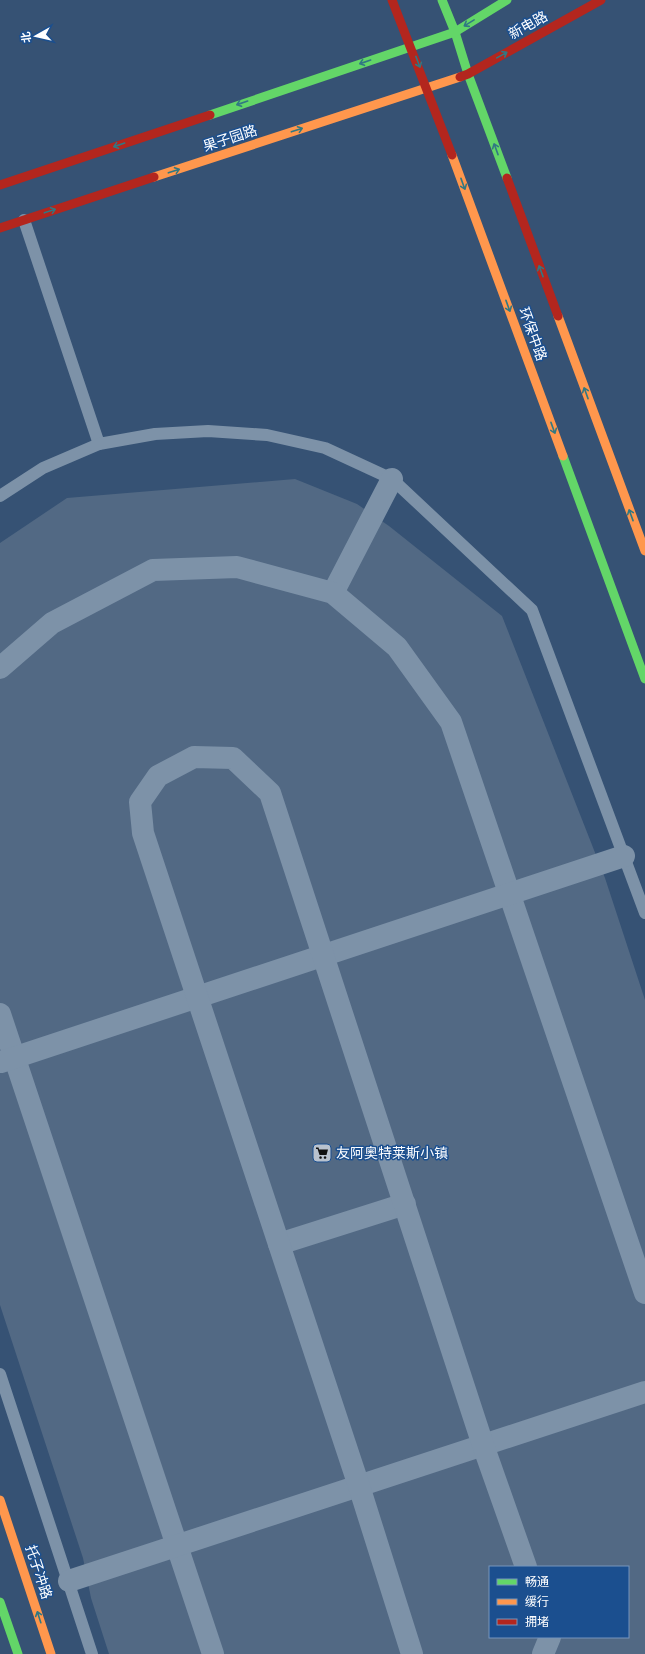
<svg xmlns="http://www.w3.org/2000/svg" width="645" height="1654" viewBox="0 0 645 1654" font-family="'Sofia Sans Condensed','Noto Sans SC',sans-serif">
  <rect width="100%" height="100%" fill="#365274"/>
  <path fill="#526984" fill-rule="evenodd" d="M 295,479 L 357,504 L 389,526 L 502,616 L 605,878 L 645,1000 L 645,1654 L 109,1654 L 91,1598 L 83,1558 L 0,1305 L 0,543 L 67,498 ZM 490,1567 L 628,1567 L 628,1637 L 490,1637 Z"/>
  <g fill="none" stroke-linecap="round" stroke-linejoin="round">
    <g stroke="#7d92a8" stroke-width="12">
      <path d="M 24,220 L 99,444"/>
      <path d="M 0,496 L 43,468 L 99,444 L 155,434 L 208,431 L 267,435 L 325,448 L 392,479 L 532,610 L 645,913"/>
      <path d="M 0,1374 L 92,1654"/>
    </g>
    <g stroke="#7d92a8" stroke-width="22">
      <path d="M 333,593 L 392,479"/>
      <path d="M 0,668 L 52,623 L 153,570 L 237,567 L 333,593 L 397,647 L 451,722 L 645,1293"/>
      <path d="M 0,1014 L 213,1654"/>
      <path d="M 1,1062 L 624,856"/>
      <path d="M 279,1244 L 405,1204"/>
      <path d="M 69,1581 L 645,1392"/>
      <path d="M 412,1654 L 359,1486 L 143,833 L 140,802 L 158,776 L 194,757 L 233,758 L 270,793 L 483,1445 L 526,1567"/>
      <path d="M 543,1654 L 550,1637"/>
    </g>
    <g stroke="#63d668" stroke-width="9">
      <path d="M 442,0 L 455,32 L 468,74 L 507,178"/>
      <path d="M 210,115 L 455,32 L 507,0"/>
      <path d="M 563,456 L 645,679"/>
      <path d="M 0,1602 L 18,1654"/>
    </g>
    <g stroke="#ff974d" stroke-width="9">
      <path d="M 452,155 L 563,456"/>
      <path d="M 154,177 L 460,77"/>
      <path d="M 558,316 L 645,551"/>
      <path d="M 0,1500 L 51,1654"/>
    </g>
    <g stroke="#b3261e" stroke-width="9">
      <path d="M 392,0 L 452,155"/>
      <path d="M 460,77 L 468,74 L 601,0"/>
      <path d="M 507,178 L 558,316"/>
      <path d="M 0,185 L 210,115"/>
      <path d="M 0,228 L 154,177"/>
    </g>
  </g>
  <defs><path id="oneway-shaft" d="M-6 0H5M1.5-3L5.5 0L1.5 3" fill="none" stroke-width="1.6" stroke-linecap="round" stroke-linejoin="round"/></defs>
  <g stroke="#317883">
    <use href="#oneway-shaft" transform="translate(469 23) rotate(149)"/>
    <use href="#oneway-shaft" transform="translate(502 55) rotate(-29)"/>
    <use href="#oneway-shaft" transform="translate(365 62) rotate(161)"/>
    <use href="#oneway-shaft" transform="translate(418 62) rotate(69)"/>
    <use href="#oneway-shaft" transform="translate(242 103) rotate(161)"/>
    <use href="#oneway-shaft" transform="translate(297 130) rotate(-18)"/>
    <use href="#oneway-shaft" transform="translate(119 145) rotate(161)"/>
    <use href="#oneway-shaft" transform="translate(496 149) rotate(-110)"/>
    <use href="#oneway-shaft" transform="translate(174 171) rotate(-18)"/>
    <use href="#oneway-shaft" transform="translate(463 184) rotate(70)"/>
    <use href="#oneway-shaft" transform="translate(50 211) rotate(-18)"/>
    <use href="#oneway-shaft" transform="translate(541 271) rotate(-110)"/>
    <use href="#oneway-shaft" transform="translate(508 306) rotate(70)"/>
    <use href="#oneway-shaft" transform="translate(586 393) rotate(-110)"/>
    <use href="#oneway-shaft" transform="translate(553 428) rotate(70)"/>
    <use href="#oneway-shaft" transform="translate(631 515) rotate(-110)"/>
    <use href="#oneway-shaft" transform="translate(39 1617) rotate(-108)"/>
  </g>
  <defs>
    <g id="supermarket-square" transform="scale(1)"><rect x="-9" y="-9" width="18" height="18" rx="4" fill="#b9c2ce" stroke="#1b4f8f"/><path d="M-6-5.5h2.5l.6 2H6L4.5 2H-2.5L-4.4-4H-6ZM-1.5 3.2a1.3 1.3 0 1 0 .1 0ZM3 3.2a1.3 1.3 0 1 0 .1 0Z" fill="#111"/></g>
  </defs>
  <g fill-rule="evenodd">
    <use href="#supermarket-square" x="322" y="1153"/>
  </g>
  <g text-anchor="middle" stroke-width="3" stroke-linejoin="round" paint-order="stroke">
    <g font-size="14" fill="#fff" stroke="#1b4f8f">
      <text transform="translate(528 25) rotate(-29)" y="5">新电路</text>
      <text transform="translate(230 138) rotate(-18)" y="5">果子园路</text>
      <text transform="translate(533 334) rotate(70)" y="5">环保中路</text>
      <text transform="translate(39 1572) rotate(72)" y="5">托子冲路</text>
    </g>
    <g font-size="14" fill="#fff" stroke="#1b4f8f" text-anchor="start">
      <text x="336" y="1158">友阿奥特莱斯小镇</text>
    </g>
  </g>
  <rect x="489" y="1566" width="140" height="72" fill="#1b4f8f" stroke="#7695bc"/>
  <rect x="497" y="1579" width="20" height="6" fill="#63d668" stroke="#7695bc"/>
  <text x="525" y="1586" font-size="12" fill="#ffffff">畅通</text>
  <rect x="497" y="1599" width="20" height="6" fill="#ff974d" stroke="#7695bc"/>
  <text x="525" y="1606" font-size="12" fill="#ffffff">缓行</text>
  <rect x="497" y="1619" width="20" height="6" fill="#b3261e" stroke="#7695bc"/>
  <text x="525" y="1626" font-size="12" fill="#ffffff">拥堵</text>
  <g transform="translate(36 36) rotate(262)" stroke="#1b4f8f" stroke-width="3" paint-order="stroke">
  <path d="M0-3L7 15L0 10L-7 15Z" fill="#ffffff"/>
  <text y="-6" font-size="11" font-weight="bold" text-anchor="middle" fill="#ffffff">北</text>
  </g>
</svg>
